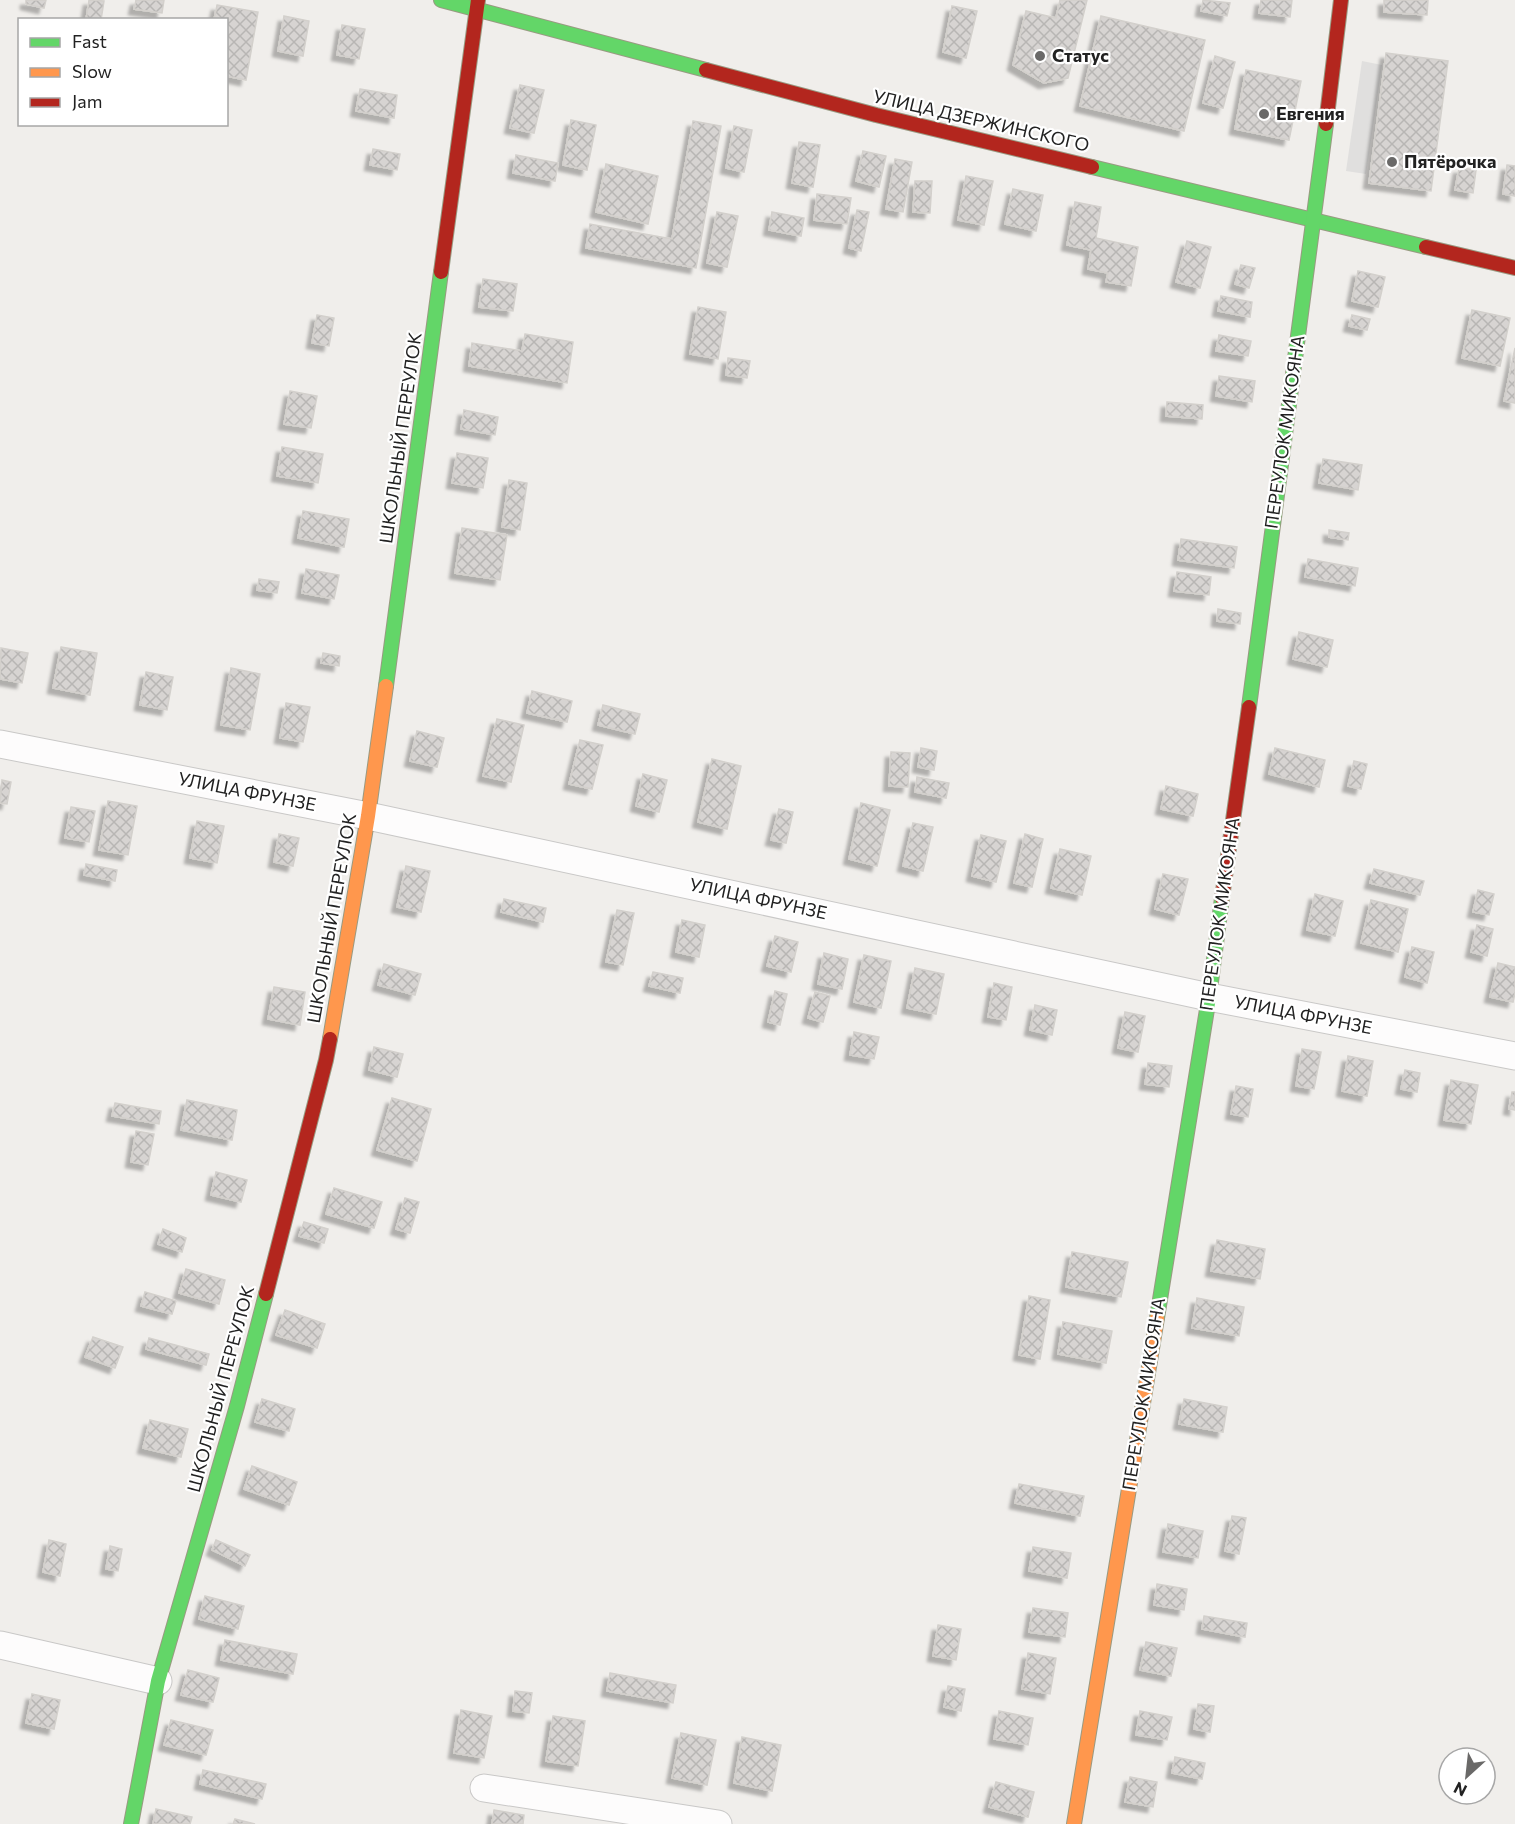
<svg xmlns="http://www.w3.org/2000/svg" width="1515" height="1824" viewBox="0 0 1515 1824" font-family="Commissioner,sans-serif">
  <defs>
    <pattern id="building-cross-hatch" width="8" height="8" patternUnits="userSpaceOnUse" patternTransform="scale(1.5)"><rect width="8" height="8" fill="#d7d4d2"/><path d="M0 0l8 8M0 8l8-8" fill="none" stroke="#b8b6b4"/></pattern>
    <filter id="shadow"><feDropShadow dx="-5.5" dy="5.5" stdDeviation="1.5" flood-color="#0004"/></filter>
  </defs>
  <rect width="100%" height="100%" fill="#f0eeeb"/>
  <path fill="#e0dfde" d="M 1362,61 L 1382,65 L 1366,174 L 1346,171 Z"/>
  <g fill="url(#building-cross-hatch)" stroke="#d3d0cc" stroke-width="1.5" filter="url(#shadow)">
    <path d="M 26,0 L 46,0 L 44,8 L 26,4 Z"/>
    <path d="M 89,0 L 104,1 L 101,20 L 86,20 Z"/>
    <path d="M 136,0 L 164,0 L 162,13 L 134,9 Z"/>
    <path d="M 1060,0 L 1087,0 L 1068,78 L 1044,83 L 1013,65 L 1026,11 L 1056,18 Z"/>
    <path d="M 1203,0 L 1230,3 L 1227,16 L 1201,11 Z"/>
    <path d="M 1261,0 L 1292,0 L 1290,17 L 1259,13 Z"/>
    <path d="M 1384,0 L 1428,0 L 1427,15 L 1384,12 Z"/>
    <path d="M 217,5 L 258,12 L 246,80 L 226,76 L 226,20 L 214,20 Z"/>
    <path d="M 952,6 L 977,11 L 966,58 L 943,52 Z"/>
    <path d="M 284,16 L 309,21 L 303,56 L 278,51 Z"/>
    <path d="M 1101,16 L 1205,40 L 1184,131 L 1080,106 Z"/>
    <path d="M 342,25 L 365,29 L 359,59 L 337,55 Z"/>
    <path d="M 1386,53 L 1448,61 L 1431,191 L 1369,183 Z"/>
    <path d="M 1215,56 L 1235,62 L 1223,108 L 1203,103 Z"/>
    <path d="M 1246,70 L 1301,81 L 1289,140 L 1235,129 Z"/>
    <path d="M 520,85 L 544,90 L 534,133 L 510,128 Z"/>
    <path d="M 360,89 L 397,95 L 394,118 L 356,111 Z"/>
    <path d="M 571,120 L 596,125 L 587,170 L 563,165 Z"/>
    <path d="M 693,121 L 721,126 L 696,268 L 586,248 L 590,224 L 672,239 Z"/>
    <path d="M 734,126 L 752,130 L 744,172 L 726,168 Z"/>
    <path d="M 799,142 L 820,145 L 813,187 L 792,183 Z"/>
    <path d="M 373,149 L 400,154 L 397,170 L 370,165 Z"/>
    <path d="M 863,151 L 886,156 L 879,187 L 856,181 Z"/>
    <path d="M 516,155 L 558,163 L 555,181 L 513,173 Z"/>
    <path d="M 895,159 L 912,162 L 903,212 L 886,209 Z"/>
    <path d="M 606,164 L 658,176 L 648,224 L 596,212 Z"/>
    <path d="M 1507,165 L 1515,166 L 1515,196 L 1503,194 Z"/>
    <path d="M 1459,168 L 1476,170 L 1473,193 L 1455,190 Z"/>
    <path d="M 966,176 L 993,181 L 984,225 L 958,220 Z"/>
    <path d="M 915,181 L 932,181 L 930,213 L 913,212 Z"/>
    <path d="M 1013,189 L 1043,195 L 1036,231 L 1005,224 Z"/>
    <path d="M 817,194 L 851,198 L 847,224 L 814,220 Z"/>
    <path d="M 1075,202 L 1101,207 L 1096,238 L 1138,247 L 1131,286 L 1106,282 L 1108,273 L 1088,269 L 1091,250 L 1067,245 Z"/>
    <path d="M 857,210 L 869,212 L 861,251 L 849,248 Z"/>
    <path d="M 717,212 L 738,216 L 727,267 L 707,263 Z"/>
    <path d="M 772,212 L 804,218 L 801,236 L 769,230 Z"/>
    <path d="M 1187,241 L 1211,247 L 1200,288 L 1176,282 Z"/>
    <path d="M 1241,265 L 1255,268 L 1249,288 L 1235,284 Z"/>
    <path d="M 1358,271 L 1385,277 L 1378,307 L 1352,301 Z"/>
    <path d="M 483,279 L 517,284 L 513,311 L 479,307 Z"/>
    <path d="M 1221,296 L 1252,302 L 1250,317 L 1218,311 Z"/>
    <path d="M 698,307 L 726,312 L 718,359 L 690,354 Z"/>
    <path d="M 1472,310 L 1510,318 L 1500,366 L 1462,358 Z"/>
    <path d="M 317,315 L 334,318 L 329,346 L 312,343 Z"/>
    <path d="M 1352,315 L 1370,319 L 1367,330 L 1349,326 Z"/>
    <path d="M 525,334 L 573,342 L 567,383 L 469,366 L 472,343 L 522,351 Z"/>
    <path d="M 1219,335 L 1251,341 L 1248,356 L 1216,351 Z"/>
    <path d="M 1515,348 L 1515,403 L 1504,401 Z"/>
    <path d="M 728,358 L 750,361 L 747,378 L 726,375 Z"/>
    <path d="M 1219,376 L 1255,381 L 1252,402 L 1216,396 Z"/>
    <path d="M 290,391 L 317,396 L 311,428 L 284,424 Z"/>
    <path d="M 1167,402 L 1203,405 L 1202,419 L 1166,416 Z"/>
    <path d="M 464,410 L 498,417 L 495,435 L 461,429 Z"/>
    <path d="M 282,447 L 323,454 L 318,483 L 277,476 Z"/>
    <path d="M 457,453 L 488,458 L 483,488 L 452,483 Z"/>
    <path d="M 1323,459 L 1362,465 L 1358,490 L 1319,483 Z"/>
    <path d="M 509,480 L 527,483 L 520,530 L 502,527 Z"/>
    <path d="M 303,511 L 349,519 L 344,547 L 298,538 Z"/>
    <path d="M 462,528 L 507,535 L 500,580 L 455,573 Z"/>
    <path d="M 1329,530 L 1349,533 L 1348,540 L 1329,537 Z"/>
    <path d="M 1181,539 L 1237,547 L 1234,568 L 1178,560 Z"/>
    <path d="M 1308,559 L 1358,568 L 1355,586 L 1305,577 Z"/>
    <path d="M 306,569 L 339,575 L 334,599 L 302,593 Z"/>
    <path d="M 1177,572 L 1211,577 L 1209,595 L 1174,591 Z"/>
    <path d="M 259,579 L 279,582 L 277,593 L 257,590 Z"/>
    <path d="M 1218,609 L 1241,613 L 1240,624 L 1217,621 Z"/>
    <path d="M 1299,632 L 1333,640 L 1327,667 L 1293,659 Z"/>
    <path d="M 61,647 L 97,653 L 90,695 L 53,688 Z"/>
    <path d="M 1,648 L 28,653 L 22,683 L 0,679 Z"/>
    <path d="M 323,653 L 340,656 L 339,666 L 321,663 Z"/>
    <path d="M 231,668 L 260,674 L 250,730 L 221,725 Z"/>
    <path d="M 146,672 L 173,677 L 167,710 L 140,705 Z"/>
    <path d="M 532,691 L 572,701 L 567,722 L 527,713 Z"/>
    <path d="M 286,703 L 310,707 L 303,742 L 280,738 Z"/>
    <path d="M 603,705 L 640,714 L 635,734 L 598,725 Z"/>
    <path d="M 497,719 L 524,725 L 511,782 L 483,776 Z"/>
    <path d="M 417,731 L 444,738 L 437,767 L 410,761 Z"/>
    <path d="M 580,740 L 603,745 L 592,789 L 569,784 Z"/>
    <path d="M 921,748 L 937,751 L 934,770 L 918,767 Z"/>
    <path d="M 1275,748 L 1325,760 L 1319,787 L 1269,774 Z"/>
    <path d="M 891,752 L 910,753 L 908,787 L 889,786 Z"/>
    <path d="M 712,759 L 741,766 L 727,829 L 698,822 Z"/>
    <path d="M 1354,761 L 1367,764 L 1361,789 L 1348,786 Z"/>
    <path d="M 643,774 L 667,780 L 659,812 L 636,806 Z"/>
    <path d="M 917,777 L 949,783 L 946,798 L 915,792 Z"/>
    <path d="M 2,780 L 11,782 L 7,804 L 0,803 Z"/>
    <path d="M 1166,786 L 1198,794 L 1193,816 L 1161,809 Z"/>
    <path d="M 108,801 L 137,806 L 128,855 L 99,850 Z"/>
    <path d="M 861,803 L 890,810 L 877,866 L 849,859 Z"/>
    <path d="M 71,807 L 95,811 L 89,842 L 65,838 Z"/>
    <path d="M 779,809 L 793,812 L 786,843 L 771,840 Z"/>
    <path d="M 197,821 L 224,826 L 217,863 L 190,858 Z"/>
    <path d="M 913,823 L 933,827 L 923,871 L 903,866 Z"/>
    <path d="M 279,834 L 299,838 L 293,866 L 274,862 Z"/>
    <path d="M 1025,834 L 1043,839 L 1032,887 L 1014,883 Z"/>
    <path d="M 981,835 L 1006,841 L 996,882 L 972,876 Z"/>
    <path d="M 1060,849 L 1091,856 L 1082,895 L 1051,888 Z"/>
    <path d="M 86,864 L 117,870 L 115,881 L 84,875 Z"/>
    <path d="M 406,866 L 430,871 L 421,912 L 397,907 Z"/>
    <path d="M 1374,869 L 1424,881 L 1420,895 L 1370,883 Z"/>
    <path d="M 1163,874 L 1188,879 L 1179,915 L 1155,909 Z"/>
    <path d="M 1478,890 L 1494,894 L 1489,915 L 1473,912 Z"/>
    <path d="M 1315,894 L 1343,901 L 1335,936 L 1307,930 Z"/>
    <path d="M 504,899 L 546,908 L 543,922 L 501,912 Z"/>
    <path d="M 1371,900 L 1408,909 L 1398,952 L 1361,943 Z"/>
    <path d="M 617,910 L 634,913 L 623,965 L 606,962 Z"/>
    <path d="M 682,920 L 705,925 L 699,957 L 676,952 Z"/>
    <path d="M 1477,925 L 1493,929 L 1487,956 L 1471,952 Z"/>
    <path d="M 775,936 L 798,942 L 791,972 L 767,966 Z"/>
    <path d="M 1412,947 L 1434,952 L 1427,983 L 1405,977 Z"/>
    <path d="M 824,953 L 848,959 L 842,989 L 818,984 Z"/>
    <path d="M 864,955 L 891,961 L 881,1008 L 854,1002 Z"/>
    <path d="M 1498,963 L 1515,967 L 1515,993 L 1513,1002 L 1490,997 Z"/>
    <path d="M 384,964 L 421,974 L 415,995 L 378,985 Z"/>
    <path d="M 915,968 L 944,974 L 936,1014 L 907,1008 Z"/>
    <path d="M 653,972 L 683,978 L 680,993 L 649,986 Z"/>
    <path d="M 994,983 L 1012,987 L 1006,1020 L 988,1017 Z"/>
    <path d="M 274,987 L 305,992 L 300,1025 L 268,1019 Z"/>
    <path d="M 775,991 L 787,994 L 780,1025 L 768,1022 Z"/>
    <path d="M 815,992 L 830,996 L 823,1022 L 808,1018 Z"/>
    <path d="M 1035,1005 L 1057,1010 L 1052,1035 L 1030,1030 Z"/>
    <path d="M 1125,1012 L 1145,1016 L 1138,1052 L 1118,1048 Z"/>
    <path d="M 854,1032 L 879,1037 L 874,1059 L 850,1055 Z"/>
    <path d="M 374,1047 L 403,1054 L 397,1077 L 369,1070 Z"/>
    <path d="M 1302,1049 L 1321,1052 L 1314,1089 L 1296,1086 Z"/>
    <path d="M 1348,1056 L 1373,1061 L 1367,1096 L 1342,1091 Z"/>
    <path d="M 1148,1063 L 1172,1066 L 1169,1087 L 1145,1084 Z"/>
    <path d="M 1405,1070 L 1420,1073 L 1417,1092 L 1401,1089 Z"/>
    <path d="M 1451,1080 L 1478,1085 L 1471,1124 L 1444,1120 Z"/>
    <path d="M 1236,1086 L 1253,1089 L 1248,1117 L 1231,1114 Z"/>
    <path d="M 1512,1092 L 1515,1092 L 1515,1110 L 1509,1109 Z"/>
    <path d="M 392,1098 L 431,1109 L 417,1161 L 377,1150 Z"/>
    <path d="M 187,1100 L 237,1110 L 232,1140 L 181,1130 Z"/>
    <path d="M 115,1103 L 161,1111 L 159,1124 L 112,1116 Z"/>
    <path d="M 136,1131 L 154,1134 L 148,1165 L 131,1162 Z"/>
    <path d="M 216,1172 L 247,1180 L 241,1202 L 211,1195 Z"/>
    <path d="M 334,1188 L 382,1202 L 374,1228 L 326,1214 Z"/>
    <path d="M 405,1198 L 419,1202 L 410,1233 L 396,1229 Z"/>
    <path d="M 304,1222 L 328,1229 L 324,1243 L 299,1236 Z"/>
    <path d="M 163,1229 L 186,1238 L 182,1252 L 158,1244 Z"/>
    <path d="M 1217,1240 L 1265,1249 L 1260,1279 L 1211,1271 Z"/>
    <path d="M 1072,1252 L 1128,1262 L 1121,1297 L 1066,1287 Z"/>
    <path d="M 186,1269 L 225,1280 L 219,1304 L 179,1293 Z"/>
    <path d="M 145,1292 L 176,1301 L 172,1314 L 141,1306 Z"/>
    <path d="M 1029,1296 L 1050,1300 L 1040,1359 L 1019,1355 Z"/>
    <path d="M 1197,1298 L 1244,1307 L 1239,1336 L 1192,1328 Z"/>
    <path d="M 285,1310 L 325,1324 L 317,1348 L 276,1335 Z"/>
    <path d="M 1063,1322 L 1112,1331 L 1106,1363 L 1058,1354 Z"/>
    <path d="M 93,1337 L 123,1347 L 115,1368 L 85,1357 Z"/>
    <path d="M 149,1338 L 209,1354 L 206,1365 L 146,1349 Z"/>
    <path d="M 262,1399 L 295,1409 L 289,1431 L 255,1422 Z"/>
    <path d="M 1184,1399 L 1227,1407 L 1223,1432 L 1179,1424 Z"/>
    <path d="M 150,1420 L 188,1429 L 181,1457 L 143,1448 Z"/>
    <path d="M 252,1466 L 297,1482 L 289,1505 L 244,1489 Z"/>
    <path d="M 1019,1484 L 1084,1496 L 1080,1516 L 1015,1503 Z"/>
    <path d="M 1232,1516 L 1246,1518 L 1239,1554 L 1225,1551 Z"/>
    <path d="M 1168,1524 L 1203,1531 L 1198,1558 L 1163,1552 Z"/>
    <path d="M 49,1540 L 66,1544 L 60,1576 L 43,1572 Z"/>
    <path d="M 216,1540 L 250,1555 L 245,1566 L 212,1550 Z"/>
    <path d="M 110,1546 L 122,1549 L 118,1571 L 106,1569 Z"/>
    <path d="M 1033,1547 L 1071,1553 L 1067,1578 L 1029,1571 Z"/>
    <path d="M 1157,1584 L 1187,1589 L 1184,1610 L 1154,1605 Z"/>
    <path d="M 205,1596 L 244,1606 L 238,1629 L 199,1619 Z"/>
    <path d="M 1033,1608 L 1068,1613 L 1065,1637 L 1029,1632 Z"/>
    <path d="M 1204,1616 L 1247,1623 L 1245,1637 L 1202,1629 Z"/>
    <path d="M 938,1625 L 961,1629 L 956,1660 L 933,1656 Z"/>
    <path d="M 225,1640 L 297,1654 L 293,1674 L 221,1660 Z"/>
    <path d="M 1146,1642 L 1177,1648 L 1171,1676 L 1140,1670 Z"/>
    <path d="M 1028,1653 L 1056,1658 L 1050,1694 L 1022,1689 Z"/>
    <path d="M 188,1670 L 219,1678 L 213,1702 L 181,1695 Z"/>
    <path d="M 610,1673 L 676,1685 L 673,1703 L 607,1691 Z"/>
    <path d="M 948,1686 L 965,1689 L 961,1711 L 944,1707 Z"/>
    <path d="M 515,1691 L 532,1693 L 529,1713 L 513,1711 Z"/>
    <path d="M 32,1694 L 60,1700 L 54,1729 L 26,1723 Z"/>
    <path d="M 1198,1704 L 1214,1706 L 1210,1732 L 1194,1729 Z"/>
    <path d="M 461,1710 L 492,1716 L 484,1758 L 454,1753 Z"/>
    <path d="M 999,1711 L 1033,1718 L 1028,1745 L 994,1739 Z"/>
    <path d="M 1140,1711 L 1172,1717 L 1167,1740 L 1136,1735 Z"/>
    <path d="M 553,1716 L 585,1721 L 578,1766 L 546,1761 Z"/>
    <path d="M 171,1720 L 213,1730 L 206,1755 L 164,1745 Z"/>
    <path d="M 681,1733 L 716,1740 L 707,1785 L 672,1778 Z"/>
    <path d="M 742,1737 L 781,1745 L 772,1791 L 734,1783 Z"/>
    <path d="M 1175,1757 L 1205,1763 L 1202,1779 L 1172,1773 Z"/>
    <path d="M 203,1770 L 266,1784 L 262,1799 L 200,1784 Z"/>
    <path d="M 1130,1777 L 1157,1782 L 1153,1807 L 1125,1802 Z"/>
    <path d="M 996,1782 L 1034,1792 L 1028,1817 L 989,1807 Z"/>
    <path d="M 156,1809 L 192,1817 L 190,1824 L 153,1824 Z"/>
    <path d="M 494,1810 L 524,1815 L 523,1824 L 492,1824 Z"/>
    <path d="M 235,1819 L 255,1824 L 233,1824 Z"/>
  </g>
  <g fill="none" stroke-linecap="round" stroke-linejoin="round">
    <g stroke="#c9c8c7" stroke-width="29">
      <g id="street">
        <path d="M 0,744 L 368,816 L 1209,997 L 1515,1056"/>
        <path d="M 0,1645 L 158,1681"/>
        <path d="M 484,1788 L 718,1824"/>
      </g>
    </g>
    <g stroke="#999a82" stroke-width="16">
      <g id="fast">
        <path d="M 441,0 L 706,70"/>
        <path d="M 1092,167 L 1426,247"/>
        <path d="M 386,686 L 441,272"/>
        <path d="M 1249,707 L 1326,124"/>
        <path d="M 1157,1318 L 1209,997 L 1222,898"/>
        <path d="M 131,1824 L 158,1681 L 237,1406 L 266,1294"/>
      </g>
    </g>
    <g stroke="#999a82" stroke-width="16">
      <g id="slow">
        <path d="M 330,1039 L 368,816 L 386,686"/>
        <path d="M 1074,1824 L 1157,1318"/>
      </g>
    </g>
    <g stroke="#999a82" stroke-width="16">
      <g id="jam">
        <path d="M 706,70 L 876,115 L 1092,167"/>
        <path d="M 1326,124 L 1341,0"/>
        <path d="M 1426,247 L 1515,268"/>
        <path d="M 441,272 L 478,0"/>
        <path d="M 1222,898 L 1249,707"/>
        <path d="M 266,1294 L 326,1060 L 330,1039"/>
      </g>
    </g>
    <use href="#street" stroke="#fdfcfc" stroke-width="27"/>
    <use href="#fast" stroke="#63d668" stroke-width="14"/>
    <use href="#slow" stroke="#ff974d" stroke-width="14"/>
    <use href="#jam" stroke="#b3261e" stroke-width="14"/>
  </g>
  <g fill="#6a6968" stroke="#fff" stroke-width="2">
    <circle cx="1040" cy="56" r="6"/>
    <circle cx="1264" cy="114" r="6"/>
    <circle cx="1392" cy="162" r="6"/>
  </g>
  <g text-anchor="middle" stroke-width="4.5" stroke-linejoin="round" paint-order="stroke">
    <g font-size="18" font-weight="bold" fill="#222" stroke="#fff" text-anchor="start">
      <text x="1052" y="62">Статус</text>
      <text x="1276" y="120">Евгения</text>
      <text x="1404" y="168">Пятёрочка</text>
    </g>
    <g font-size="18" fill="#222" stroke="#fff">
      <text transform="translate(981 121) rotate(13)" y="6">УЛИЦА ДЗЕРЖИНСКОГО</text>
      <text transform="translate(1285 432) rotate(-82)" y="6">ПЕРЕУЛОК МИКОЯНА</text>
      <text transform="translate(401 438) rotate(-82)" y="6">ШКОЛЬНЫЙ ПЕРЕУЛОК</text>
      <text transform="translate(247 792) rotate(11)" y="6">УЛИЦА ФРУНЗЕ</text>
      <text transform="translate(758 899) rotate(12)" y="6">УЛИЦА ФРУНЗЕ</text>
      <text transform="translate(1220 914) rotate(-82)" y="6">ПЕРЕУЛОК МИКОЯНА</text>
      <text transform="translate(332 918) rotate(-80)" y="6">ШКОЛЬНЫЙ ПЕРЕУЛОК</text>
      <text transform="translate(1303 1015) rotate(11)" y="6">УЛИЦА ФРУНЗЕ</text>
      <text transform="translate(221 1389) rotate(-75)" y="6">ШКОЛЬНЫЙ ПЕРЕУЛОК</text>
      <text transform="translate(1144 1394) rotate(-81)" y="6">ПЕРЕУЛОК МИКОЯНА</text>
    </g>
  </g>
  <rect x="18" y="18" width="210" height="108" fill="#ffffff" stroke="#a7a7a7" stroke-width="1.5"/>
  <rect x="30" y="38" width="30" height="9" fill="#63d668" stroke="#a7a7a7" stroke-width="1.5"/>
  <text x="72" y="48" font-size="18" fill="#222222">Fast</text>
  <rect x="30" y="68" width="30" height="9" fill="#ff974d" stroke="#a7a7a7" stroke-width="1.5"/>
  <text x="72" y="78" font-size="18" fill="#222222">Slow</text>
  <rect x="30" y="98" width="30" height="9" fill="#b3261e" stroke="#a7a7a7" stroke-width="1.5"/>
  <text x="72" y="108" font-size="18" fill="#222222">Jam</text>
  <g transform="translate(1467 1776) rotate(207)"><circle r="28" fill="#ffffff" stroke="#a7a7a7" stroke-width="1.5"/>
  <path d="M0-4.5L10 22L0 15L-10 22Z" fill="#6a6968"/>
  <text y="-9" font-size="16" font-weight="bold" text-anchor="middle" fill="#222222">N</text>
  </g>
</svg>
